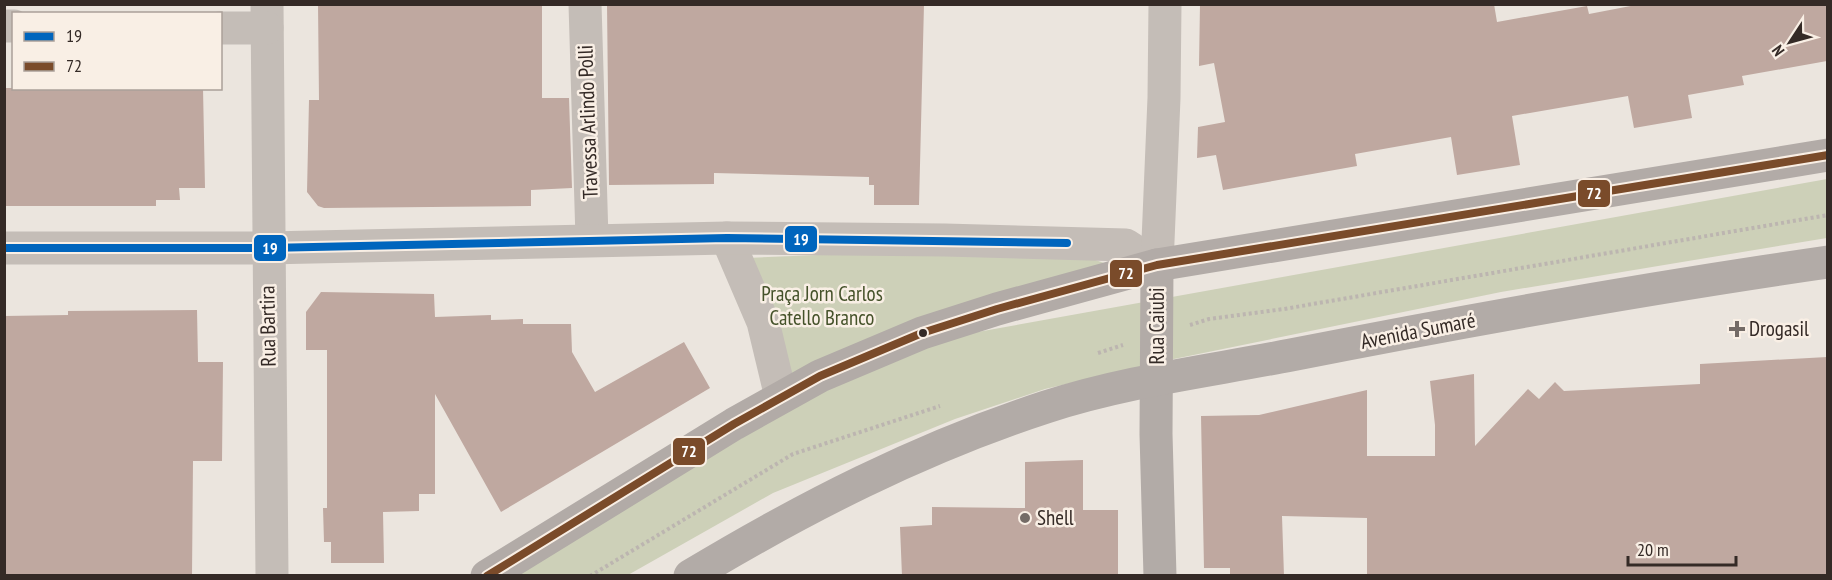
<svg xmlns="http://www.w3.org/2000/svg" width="1832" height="580" viewBox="0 0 1832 580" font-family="'PT Sans Narrow',sans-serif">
  <rect width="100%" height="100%" fill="#ebe5de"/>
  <g fill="#cdd0b8">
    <path d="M 1827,179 L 1827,238 L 1501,292 L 1169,360 L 1045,389 L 955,419 L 773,493 L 628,575 L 500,576 L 790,403 L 933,340 Z"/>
    <path d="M 1066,250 L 1107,264 L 786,380 L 747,258 L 913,251 Z"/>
  </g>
  <g fill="#bfa8a0">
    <path d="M 318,4 L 542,4 L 542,98 L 569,98 L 572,188 L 531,190 L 531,206 L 324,208 L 318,206 L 307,192 L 309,100 L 319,100 Z"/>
    <path d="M 607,4 L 924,4 L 919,205 L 874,205 L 874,185 L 869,185 L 869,177 L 714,173 L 714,184 L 609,185 Z"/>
    <path d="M 1200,4 L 1494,4 L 1497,22 L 1587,6 L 1589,14 L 1641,4 L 1827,4 L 1827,61 L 1742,76 L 1744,85 L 1688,95 L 1692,118 L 1634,128 L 1628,96 L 1512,116 L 1520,165 L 1457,175 L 1451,137 L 1355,154 L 1357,166 L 1223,190 L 1216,155 L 1197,158 L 1198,127 L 1225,122 L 1214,63 L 1199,66 Z"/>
    <path d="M 4,88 L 203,88 L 205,188 L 179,188 L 180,200 L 156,200 L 156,206 L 4,206 Z"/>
    <path d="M 321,292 L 434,294 L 435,317 L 491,315 L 491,320 L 523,319 L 523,324 L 571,324 L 572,352 L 595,392 L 684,342 L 710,388 L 501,512 L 435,394 L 435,494 L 419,494 L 419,511 L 383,512 L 384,563 L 331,563 L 331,542 L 324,542 L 323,508 L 327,508 L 327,350 L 306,350 L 306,312 Z"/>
    <path d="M 197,310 L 198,362 L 223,362 L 222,461 L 193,461 L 192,576 L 4,576 L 4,316 L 68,315 L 68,311 Z"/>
    <path d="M 1827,357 L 1827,576 L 1367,576 L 1367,518 L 1282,516 L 1284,576 L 1230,576 L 1230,568 L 1204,568 L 1201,416 L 1259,415 L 1367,390 L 1367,456 L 1435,456 L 1435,425 L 1430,381 L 1474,374 L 1475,446 L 1528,389 L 1539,399 L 1555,382 L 1564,391 L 1700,384 L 1700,364 Z"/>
    <path d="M 1083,460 L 1083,510 L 1118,510 L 1118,576 L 902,576 L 900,527 L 932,525 L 932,507 L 1025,508 L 1025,462 Z"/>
  </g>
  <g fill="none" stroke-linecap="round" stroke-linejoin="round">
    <g stroke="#bcb5b0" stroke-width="4" stroke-dasharray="3 3" stroke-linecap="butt">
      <path d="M 1190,325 L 1209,319 L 1284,309 L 1828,215"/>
      <path d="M 1098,353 L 1123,345"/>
      <path d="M 590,576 L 793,454 L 940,406"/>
    </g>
    <g stroke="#c4bdb7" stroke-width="33">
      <path d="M 267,4 L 272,576"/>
      <path d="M 585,4 L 592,239"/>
      <path d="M 4,26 L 14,26"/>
      <path d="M 220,28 L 267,28"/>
      <path d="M 727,238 L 763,322 L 781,397"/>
      <path d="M 4,248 L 267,248 L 727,238 L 945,240 L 1126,245 L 1157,265"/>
      <path d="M 1157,265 L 1164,98 L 1165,4"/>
    </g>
    <g stroke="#b2aba7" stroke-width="33">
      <path d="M 1157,265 L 1156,434 L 1160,576"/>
      <path d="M 487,576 L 734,424 L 820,376 L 922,333 L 997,309 L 1157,265 L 1828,155"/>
      <path d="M 690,576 C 803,508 920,448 1046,407 C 1126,381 1209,371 1291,355 C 1469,320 1648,288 1828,262"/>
    </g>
    <g stroke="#f9efe5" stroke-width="12">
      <path id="bus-1" d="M 4,248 L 267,248 L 727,238 L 1067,243"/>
    </g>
    <g stroke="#f9efe5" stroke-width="12">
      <path id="bus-2" d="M 487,576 L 734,424 L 820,376 L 922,333 L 997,309 L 1157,265 L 1828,155"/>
    </g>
    <use href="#bus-1" stroke="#0065bd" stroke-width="8"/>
    <use href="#bus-2" stroke="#7a4b2a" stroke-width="8"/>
  </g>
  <g fill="#746b66" stroke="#f9efe5" stroke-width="2">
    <path d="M1734 320h6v6h6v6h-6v6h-6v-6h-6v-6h6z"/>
    <circle cx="1025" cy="518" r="6"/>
  </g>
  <circle fill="#342a26" stroke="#f9efe5" stroke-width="2" cx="923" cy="333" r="5"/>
  <g text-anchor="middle" stroke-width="5" stroke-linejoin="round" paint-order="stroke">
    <g font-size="21" fill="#342a26" stroke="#f9efe5">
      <text transform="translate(588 122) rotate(-92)" y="7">Travessa Arlindo Polli</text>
      <text transform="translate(268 326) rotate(-91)" y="7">Rua Bartira</text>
      <text transform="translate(1157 326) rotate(-90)" y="7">Rua Caiubi</text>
      <text transform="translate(1418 331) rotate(-11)" y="7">Avenida Sumaré</text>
    </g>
    <g font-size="21" fill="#45522a" stroke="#f9efe5">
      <text x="822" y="301">Praça Jorn Carlos<tspan x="822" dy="24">Catello Branco</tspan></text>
    </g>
    <g font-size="21" fill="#342a26" stroke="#f9efe5" text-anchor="start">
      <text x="1749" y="336">Drogasil</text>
      <text x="1037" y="525">Shell</text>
    </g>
  </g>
  <g stroke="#f9efe5" stroke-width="2">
    <rect x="1577" y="179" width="34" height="29" rx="6" fill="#7a4b2a"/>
    <rect x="784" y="225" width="34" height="28" rx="6" fill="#0065bd"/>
    <rect x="253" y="234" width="34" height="28" rx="6" fill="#0065bd"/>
    <rect x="1109" y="259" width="34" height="29" rx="6" fill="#7a4b2a"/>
    <rect x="672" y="437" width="34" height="29" rx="6" fill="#7a4b2a"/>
  </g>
  <g font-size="16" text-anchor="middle" font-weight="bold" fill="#fff">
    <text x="1594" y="199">72</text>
    <text x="801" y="245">19</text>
    <text x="270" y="254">19</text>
    <text x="1126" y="279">72</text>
    <text x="689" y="457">72</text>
  </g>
  <rect width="1832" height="580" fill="none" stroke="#342a26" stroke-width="12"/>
  <rect x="12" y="12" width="210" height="78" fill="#f9efe5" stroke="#aaa099" stroke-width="1.5"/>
  <rect x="24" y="32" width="30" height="9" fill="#0065bd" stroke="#aaa099" stroke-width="1.5"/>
  <text x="66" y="42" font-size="18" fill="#342a26">19</text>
  <rect x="24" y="62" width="30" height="9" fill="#7a4b2a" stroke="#aaa099" stroke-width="1.5"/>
  <text x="66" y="72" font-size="18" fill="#342a26">72</text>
  <g transform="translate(1790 42) rotate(234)" stroke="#f9efe5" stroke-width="4.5" paint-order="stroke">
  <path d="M0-4.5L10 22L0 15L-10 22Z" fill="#342a26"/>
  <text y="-9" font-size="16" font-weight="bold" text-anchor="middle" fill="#342a26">N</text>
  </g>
  <path d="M1628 556v9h108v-9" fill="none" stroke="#342a26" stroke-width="3"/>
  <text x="1637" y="556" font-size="18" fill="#342a26" stroke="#f9efe5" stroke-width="4.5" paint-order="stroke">20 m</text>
</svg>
